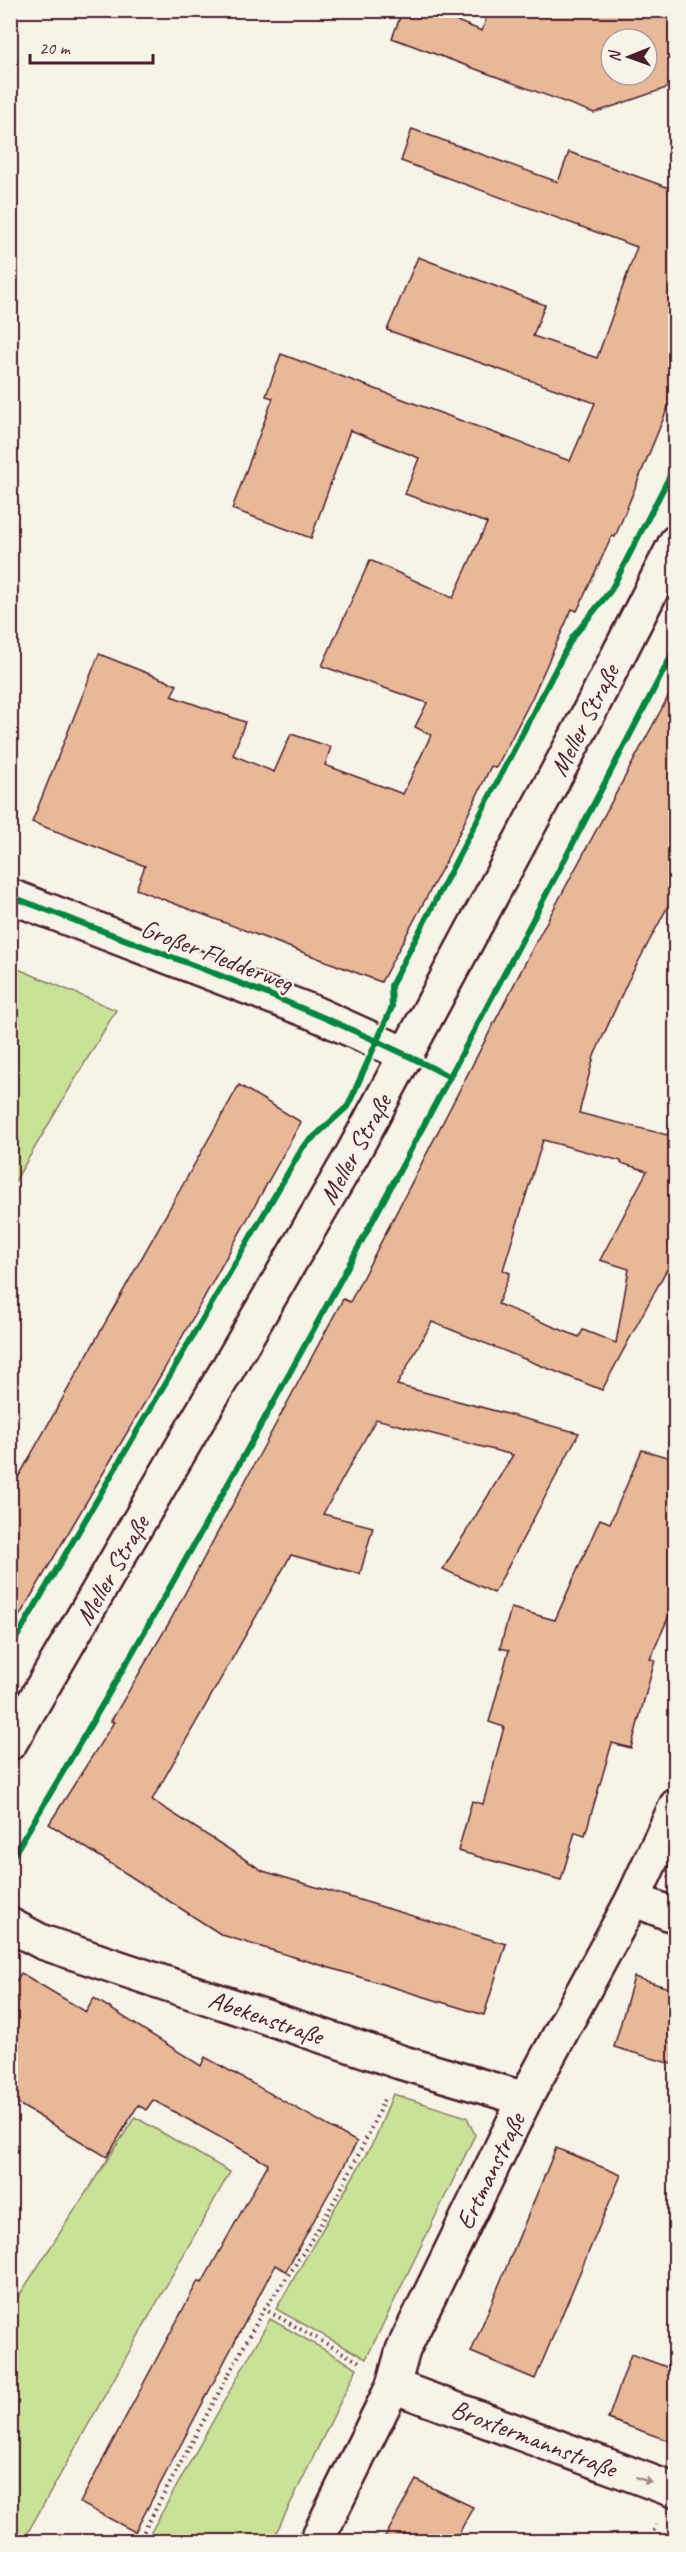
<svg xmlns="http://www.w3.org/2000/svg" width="686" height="2552" viewBox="0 0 686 2552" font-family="Caveat,sans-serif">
  <rect width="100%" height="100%" fill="#f7f3e8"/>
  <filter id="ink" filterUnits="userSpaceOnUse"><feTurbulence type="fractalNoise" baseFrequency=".0167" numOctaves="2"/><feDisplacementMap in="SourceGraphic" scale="12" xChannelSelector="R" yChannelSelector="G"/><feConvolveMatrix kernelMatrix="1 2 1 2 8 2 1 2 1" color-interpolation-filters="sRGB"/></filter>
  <g filter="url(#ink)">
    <g fill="#c9e298" stroke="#8a8062" stroke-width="1.5">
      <path d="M 11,966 L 116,1010 L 11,1188 Z"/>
      <path d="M 393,2094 L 467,2117 L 475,2135 L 366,2359 L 276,2309 L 375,2139 Z"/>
      <path d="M 135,2117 L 230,2172 L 23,2541 L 11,2541 L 11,2308 Z"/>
      <path d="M 270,2319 L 357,2368 L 272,2541 L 146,2541 Z"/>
    </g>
    <g fill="#e8b999" stroke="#4a1f2b" stroke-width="1.5" fill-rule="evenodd">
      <path d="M 403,10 L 429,10 L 482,31 L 489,10 L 675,10 L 675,85 L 594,113 L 392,38 ZM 611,39 L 647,39 L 647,75 L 611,75 Z"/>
      <path d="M 412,129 L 558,182 L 569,152 L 675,190 L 675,390 L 615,537 L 612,536 L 577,611 L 572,609 L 532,698 L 496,768 L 491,766 L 446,861 L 381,982 L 136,889 L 145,866 L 32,822 L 99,654 L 177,685 L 171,696 L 245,722 L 233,755 L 274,772 L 291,734 L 331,747 L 325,765 L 403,794 L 431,735 L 415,727 L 427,703 L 322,666 L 370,560 L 453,598 L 487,523 L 405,494 L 419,458 L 350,430 L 311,538 L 232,509 L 273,398 L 266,396 L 281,354 L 570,461 L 595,403 L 387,330 L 418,257 L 545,305 L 533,336 L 597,358 L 637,247 L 401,161 Z"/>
      <path d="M 675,684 L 675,893 L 628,981 L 594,1056 L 579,1113 L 667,1135 L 675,1119 L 675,1254 L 602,1390 L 432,1322 L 397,1385 L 579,1433 L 494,1593 L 443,1569 L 513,1455 L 376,1419 L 323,1514 L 373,1527 L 360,1574 L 291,1555 L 152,1800 L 263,1871 L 506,1944 L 484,2015 L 222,1935 L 49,1824 L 114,1722 L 111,1721 L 169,1623 L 343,1299 L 350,1302 L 538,938 ZM 543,1140 L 621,1161 L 621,1163 L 647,1171 L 600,1260 L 629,1269 L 616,1343 L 583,1330 L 579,1337 L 498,1304 L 510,1273 L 503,1270 Z"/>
      <path d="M 239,1085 L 301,1122 L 165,1368 L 10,1632 L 10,1492 Z"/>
      <path d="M 642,1450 L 675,1459 L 675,1602 L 650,1659 L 655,1660 L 631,1748 L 612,1743 L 585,1835 L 575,1832 L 561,1880 L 458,1851 L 472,1801 L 483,1804 L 504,1727 L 489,1722 L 509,1650 L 500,1648 L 511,1608 L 555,1620 L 600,1519 L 610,1523 Z"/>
      <path d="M 21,1973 L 86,2012 L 94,1998 L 201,2066 L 205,2057 L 357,2142 L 286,2271 L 275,2265 L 135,2532 L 80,2503 L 198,2281 L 202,2283 L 268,2164 L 153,2100 L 146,2110 L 138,2105 L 107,2157 L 10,2099 L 10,1991 Z"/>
      <path d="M 634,1977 L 675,1990 L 675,2065 L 614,2047 Z"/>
      <path d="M 556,2148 L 621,2175 L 535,2379 L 471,2352 Z"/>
      <path d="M 631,2354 L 675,2370 L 675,2443 L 608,2419 Z"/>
      <path d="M 416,2480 L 473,2507 L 455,2541 L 383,2541 Z"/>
    </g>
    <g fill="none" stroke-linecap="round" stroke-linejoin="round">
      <g stroke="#4a1f2b" stroke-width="38">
        <g id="minor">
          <path d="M 10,896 L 312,1012 L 407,1055"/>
          <path d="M 10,1743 L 352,1155 L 580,730 L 676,542"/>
          <path d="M 633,1899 L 676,1916"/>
          <path d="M 10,1925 L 42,1942 L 400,2062 L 525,2099"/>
          <path d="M 393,2386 L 676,2491"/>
          <path d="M 316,2542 L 393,2386 L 403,2350 L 525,2099 L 633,1899 L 676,1806"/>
        </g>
      </g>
      <g stroke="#4a1f2b" stroke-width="4" stroke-dasharray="1.5 4.5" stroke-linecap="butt">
        <path d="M 264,2309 C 313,2244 353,2172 385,2097"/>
        <path d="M 138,2542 L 264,2309 L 361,2363"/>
        <path d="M 649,2542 L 656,2525"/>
      </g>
      <use href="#minor" stroke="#f7f3e8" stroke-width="33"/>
      <g stroke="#f7f3e8" stroke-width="10">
        <g id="cycleway">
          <path d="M 10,896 C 158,953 310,1004 450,1077"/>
          <path d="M 10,1649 L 303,1147 L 348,1106 L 392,1007 L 391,986 L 572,638 L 611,590 L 676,464"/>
          <path d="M 10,1861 C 248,1465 462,1056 676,647"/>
        </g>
      </g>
      <use href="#cycleway" stroke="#00873e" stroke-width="6"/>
    </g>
    <defs><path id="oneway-solid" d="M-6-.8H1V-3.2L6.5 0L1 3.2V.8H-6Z" transform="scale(1.5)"/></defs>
    <use fill="#a0898a" href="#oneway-solid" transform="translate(644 2480) rotate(20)"/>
  </g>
  <g text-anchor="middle" stroke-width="4.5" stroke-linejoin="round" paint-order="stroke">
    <g font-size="26" fill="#4a1f2b" stroke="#f7f3e8">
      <text transform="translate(584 720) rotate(-63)" y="9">Meller Straße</text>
      <text transform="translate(217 955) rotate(21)" y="9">Großer Fledderweg</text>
      <text transform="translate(355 1149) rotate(-61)" y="9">Meller Straße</text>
      <text transform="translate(112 1570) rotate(-60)" y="9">Meller Straße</text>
      <text transform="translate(266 2017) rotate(19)" y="9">Abekenstraße</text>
      <text transform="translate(490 2171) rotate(-64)" y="9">Ertmanstraße</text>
      <text transform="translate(534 2438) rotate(21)" y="9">Broxtermannstraße</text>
    </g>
  </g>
  <rect width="686" height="2552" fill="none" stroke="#f7f3e8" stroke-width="36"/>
  <rect x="18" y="18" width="650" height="2516" fill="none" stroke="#4a1f2b" stroke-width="2" filter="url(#ink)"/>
  <g transform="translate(629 57) rotate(269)"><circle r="28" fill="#f7f3e8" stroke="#b29e9c" stroke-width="1.5"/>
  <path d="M0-4.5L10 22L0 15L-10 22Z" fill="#4a1f2b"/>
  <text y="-9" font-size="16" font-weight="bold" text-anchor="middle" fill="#4a1f2b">N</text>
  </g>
  <path d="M30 54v9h123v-9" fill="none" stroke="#4a1f2b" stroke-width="3"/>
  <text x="39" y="54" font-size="18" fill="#4a1f2b" stroke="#f7f3e8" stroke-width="4.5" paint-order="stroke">20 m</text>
</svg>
